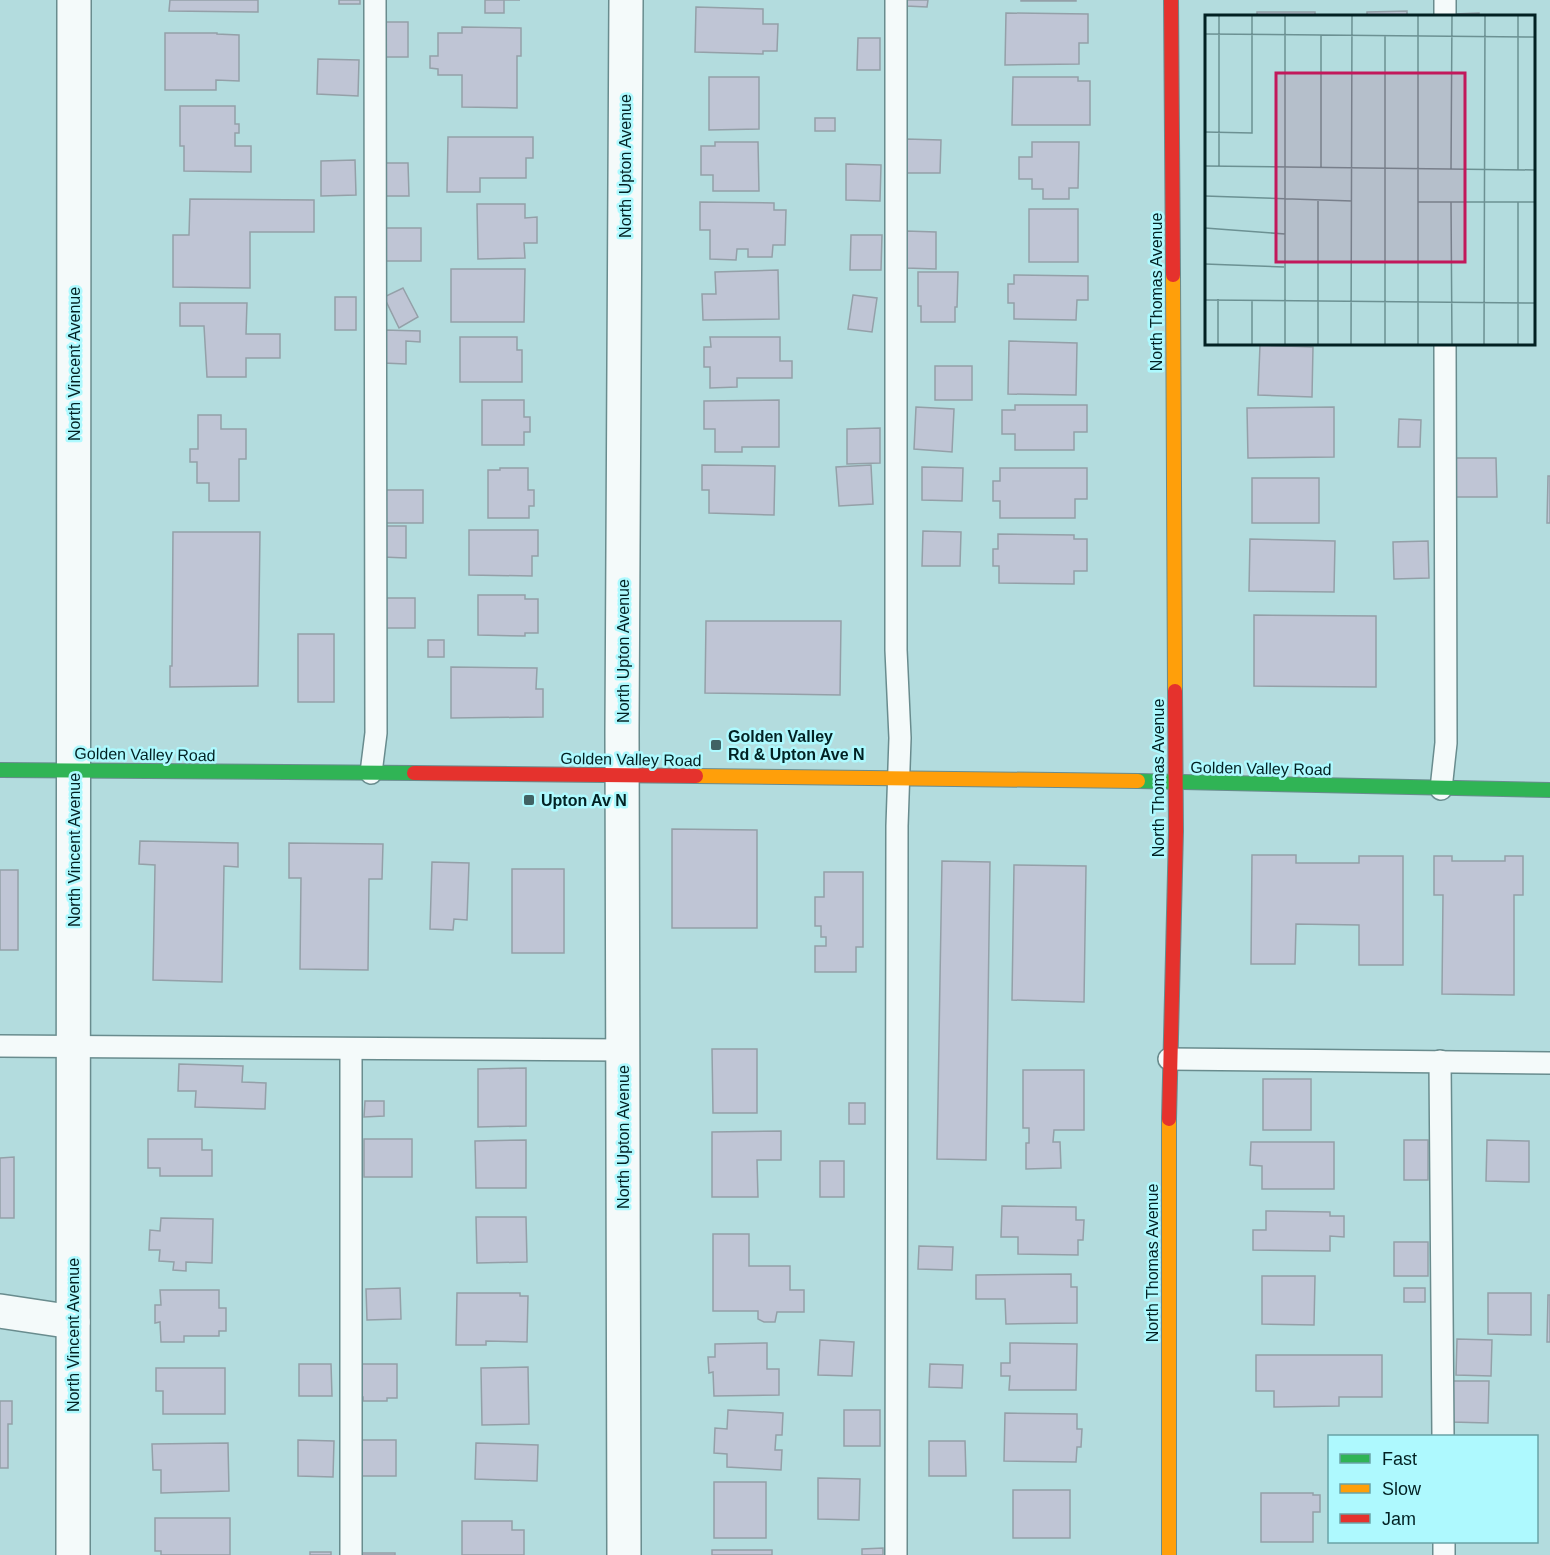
<svg xmlns="http://www.w3.org/2000/svg" width="1550" height="1555" viewBox="0 0 1550 1555" font-family="Arial,sans-serif">
  <rect width="100%" height="100%" fill="#b3dcde"/>
  <g fill="#bfc5d5" stroke="#94a0a8" stroke-width="1.5">
    <path d="M 170,0 L 258,0 L 258,12 L 169,11 Z"/>
    <rect x="339" y="0" width="21" height="4"/>
    <path d="M 485,0 L 520,0 L 504,0 L 504,13 L 485,13 Z"/>
    <path d="M 906,0 L 928,0 L 927,7 L 906,6 Z"/>
    <rect x="1021" y="0" width="55" height="1"/>
    <path d="M 696,7 L 763,9 L 763,24 L 778,24 L 777,51 L 763,51 L 763,54 L 695,52 Z"/>
    <path d="M 1407,11 L 1407,16 L 1367,16 L 1367,12 Z"/>
    <rect x="1257" y="12" width="58" height="4"/>
    <path d="M 1006,13 L 1088,14 L 1088,43 L 1079,43 L 1079,64 L 1005,65 Z"/>
    <path d="M 1479,13 L 1479,16 L 1455,16 L 1455,14 Z"/>
    <rect x="384" y="22" width="24" height="35"/>
    <path d="M 462,27 L 521,28 L 521,56 L 517,56 L 517,108 L 462,107 L 462,75 L 438,75 L 438,69 L 430,68 L 430,56 L 438,56 L 438,33 L 462,33 Z"/>
    <path d="M 165,33 L 217,33 L 217,34 L 239,35 L 239,81 L 216,80 L 216,90 L 165,90 Z"/>
    <path d="M 858,38 L 880,38 L 880,70 L 857,70 Z"/>
    <path d="M 318,59 L 359,60 L 358,96 L 317,94 Z"/>
    <path d="M 709,77 L 759,77 L 759,129 L 709,130 Z"/>
    <path d="M 1013,77 L 1078,77 L 1078,81 L 1090,81 L 1090,125 L 1012,125 Z"/>
    <path d="M 180,106 L 235,106 L 235,124 L 239,124 L 239,133 L 235,133 L 235,146 L 251,146 L 251,172 L 184,171 L 184,146 L 180,146 Z"/>
    <rect x="815" y="118" width="20" height="13"/>
    <path d="M 448,137 L 533,137 L 533,158 L 526,158 L 526,178 L 480,178 L 480,192 L 447,192 Z"/>
    <path d="M 906,139 L 941,140 L 940,173 L 905,173 Z"/>
    <path d="M 715,142 L 758,142 L 759,191 L 713,191 L 713,175 L 701,175 L 701,146 L 715,146 Z"/>
    <path d="M 1032,142 L 1079,142 L 1078,188 L 1069,188 L 1069,199 L 1043,199 L 1043,189 L 1032,189 L 1032,179 L 1019,179 L 1019,157 L 1032,157 Z"/>
    <path d="M 355,160 L 356,195 L 321,196 L 321,161 Z"/>
    <path d="M 385,163 L 408,163 L 409,196 L 385,196 Z"/>
    <path d="M 846,164 L 881,165 L 880,201 L 846,200 Z"/>
    <path d="M 190,199 L 314,200 L 314,232 L 250,232 L 250,288 L 173,287 L 173,235 L 189,235 Z"/>
    <path d="M 700,202 L 774,203 L 774,210 L 786,210 L 785,245 L 773,245 L 772,257 L 748,257 L 748,249 L 737,249 L 736,260 L 710,259 L 710,230 L 700,230 Z"/>
    <path d="M 477,204 L 525,204 L 525,218 L 537,217 L 537,243 L 524,243 L 525,258 L 478,259 Z"/>
    <rect x="1029" y="209" width="49" height="53"/>
    <rect x="384" y="228" width="37" height="33"/>
    <path d="M 906,231 L 936,232 L 936,269 L 906,268 Z"/>
    <path d="M 851,235 L 882,235 L 881,270 L 850,270 Z"/>
    <path d="M 451,269 L 525,269 L 524,322 L 451,322 Z"/>
    <path d="M 778,270 L 779,319 L 703,320 L 702,294 L 716,294 L 715,272 Z"/>
    <path d="M 918,272 L 958,272 L 957,307 L 955,307 L 955,322 L 921,322 L 921,306 L 918,306 Z"/>
    <path d="M 1014,275 L 1088,276 L 1088,300 L 1077,300 L 1076,320 L 1014,319 L 1014,303 L 1008,303 L 1008,284 L 1014,284 Z"/>
    <path d="M 403,288 L 418,317 L 399,328 L 384,297 Z"/>
    <path d="M 853,295 L 877,298 L 872,332 L 848,329 Z"/>
    <rect x="335" y="297" width="21" height="33"/>
    <path d="M 180,303 L 247,303 L 246,334 L 280,334 L 280,358 L 246,358 L 246,377 L 207,377 L 204,326 L 180,326 Z"/>
    <path d="M 384,330 L 420,331 L 420,342 L 406,341 L 406,364 L 383,363 Z"/>
    <path d="M 460,337 L 517,337 L 517,350 L 522,350 L 522,382 L 460,382 Z"/>
    <path d="M 710,337 L 780,337 L 780,361 L 792,361 L 792,378 L 737,378 L 737,387 L 710,388 L 710,367 L 704,367 L 704,347 L 711,347 Z"/>
    <path d="M 1009,341 L 1077,343 L 1076,395 L 1008,394 Z"/>
    <path d="M 1260,345 L 1313,347 L 1312,397 L 1258,395 Z"/>
    <rect x="935" y="366" width="37" height="34"/>
    <path d="M 482,400 L 524,400 L 524,417 L 530,417 L 530,432 L 524,432 L 524,445 L 482,445 Z"/>
    <path d="M 779,400 L 779,447 L 742,447 L 742,452 L 715,452 L 715,429 L 704,429 L 704,401 Z"/>
    <path d="M 1015,405 L 1087,405 L 1087,432 L 1074,432 L 1074,450 L 1015,450 L 1015,434 L 1002,434 L 1002,410 L 1015,410 Z"/>
    <path d="M 916,407 L 954,409 L 952,452 L 914,449 Z"/>
    <path d="M 1334,407 L 1334,457 L 1248,458 L 1247,408 Z"/>
    <path d="M 198,415 L 221,415 L 221,429 L 246,429 L 246,459 L 239,459 L 239,501 L 209,501 L 209,483 L 197,483 L 197,462 L 190,462 L 190,449 L 198,449 Z"/>
    <path d="M 1399,419 L 1421,420 L 1420,447 L 1398,447 Z"/>
    <path d="M 880,428 L 880,463 L 847,464 L 847,429 Z"/>
    <path d="M 1454,458 L 1496,458 L 1497,497 L 1454,497 Z"/>
    <path d="M 702,465 L 775,466 L 774,515 L 709,513 L 709,490 L 702,490 Z"/>
    <path d="M 871,465 L 873,504 L 839,506 L 836,467 Z"/>
    <path d="M 922,467 L 963,468 L 962,501 L 922,500 Z"/>
    <path d="M 500,468 L 528,468 L 528,490 L 534,490 L 534,506 L 529,506 L 529,518 L 488,518 L 488,470 L 500,470 Z"/>
    <path d="M 1000,468 L 1087,468 L 1087,499 L 1075,499 L 1075,518 L 1000,518 L 1000,501 L 993,501 L 993,481 L 1000,481 Z"/>
    <path d="M 1548,476 L 1550,476 L 1550,523 L 1547,523 Z"/>
    <rect x="1252" y="478" width="67" height="45"/>
    <path d="M 385,490 L 423,490 L 423,523 L 384,523 Z"/>
    <path d="M 383,526 L 406,526 L 406,558 L 383,557 Z"/>
    <path d="M 469,530 L 538,530 L 538,556 L 532,556 L 532,576 L 469,575 Z"/>
    <path d="M 923,531 L 961,532 L 960,566 L 922,566 Z"/>
    <path d="M 173,532 L 260,532 L 258,686 L 170,687 L 170,666 L 172,666 Z"/>
    <path d="M 998,534 L 1074,535 L 1074,539 L 1087,539 L 1087,571 L 1074,571 L 1074,584 L 999,583 L 999,566 L 993,566 L 993,549 L 998,549 Z"/>
    <path d="M 1250,539 L 1335,541 L 1334,592 L 1249,591 Z"/>
    <path d="M 1428,541 L 1429,578 L 1394,579 L 1393,542 Z"/>
    <path d="M 478,595 L 525,595 L 525,599 L 538,599 L 538,633 L 525,633 L 525,636 L 478,635 Z"/>
    <rect x="384" y="598" width="31" height="30"/>
    <path d="M 1254,615 L 1376,616 L 1376,687 L 1254,686 Z"/>
    <path d="M 706,621 L 841,621 L 840,695 L 705,693 Z"/>
    <rect x="298" y="634" width="36" height="68"/>
    <rect x="428" y="640" width="16" height="17"/>
    <path d="M 451,667 L 537,668 L 536,689 L 543,689 L 543,717 L 451,718 Z"/>
    <path d="M 672,829 L 757,830 L 757,928 L 672,928 Z"/>
    <path d="M 140,841 L 238,843 L 238,867 L 224,866 L 222,982 L 153,980 L 155,865 L 139,864 Z"/>
    <path d="M 289,843 L 383,844 L 382,879 L 369,879 L 368,970 L 300,969 L 301,878 L 289,878 Z"/>
    <path d="M 1252,855 L 1296,855 L 1296,863 L 1359,863 L 1359,856 L 1403,856 L 1403,965 L 1359,965 L 1359,925 L 1296,924 L 1295,964 L 1251,964 Z"/>
    <path d="M 1434,856 L 1452,856 L 1452,861 L 1505,861 L 1505,856 L 1523,856 L 1523,895 L 1514,895 L 1514,995 L 1442,994 L 1443,895 L 1434,895 Z"/>
    <path d="M 942,861 L 990,862 L 986,1160 L 937,1159 Z"/>
    <path d="M 432,862 L 469,863 L 467,920 L 454,919 L 453,930 L 430,929 Z"/>
    <path d="M 1014,865 L 1086,866 L 1084,1002 L 1012,1000 Z"/>
    <rect x="512" y="869" width="52" height="84"/>
    <rect x="0" y="870" width="18" height="80"/>
    <path d="M 824,872 L 863,872 L 863,947 L 856,947 L 856,972 L 815,972 L 815,946 L 826,946 L 826,937 L 821,937 L 821,926 L 815,926 L 815,897 L 824,897 Z"/>
    <path d="M 712,1049 L 757,1049 L 757,1113 L 713,1113 Z"/>
    <path d="M 179,1064 L 243,1066 L 242,1082 L 266,1083 L 265,1109 L 195,1107 L 196,1091 L 178,1091 Z"/>
    <path d="M 526,1068 L 526,1126 L 478,1127 L 478,1069 Z"/>
    <path d="M 1023,1070 L 1084,1070 L 1084,1130 L 1054,1130 L 1053,1142 L 1060,1142 L 1061,1168 L 1026,1169 L 1026,1143 L 1029,1143 L 1029,1128 L 1023,1128 Z"/>
    <rect x="1263" y="1079" width="48" height="51"/>
    <path d="M 365,1101 L 384,1101 L 384,1116 L 364,1117 Z"/>
    <rect x="849" y="1103" width="16" height="21"/>
    <path d="M 781,1131 L 781,1160 L 757,1160 L 758,1197 L 712,1197 L 712,1132 Z"/>
    <path d="M 148,1139 L 202,1139 L 202,1150 L 212,1150 L 212,1176 L 160,1176 L 160,1168 L 148,1168 Z"/>
    <rect x="364" y="1139" width="48" height="38"/>
    <path d="M 526,1140 L 526,1188 L 476,1188 L 475,1141 Z"/>
    <rect x="1404" y="1140" width="24" height="40"/>
    <path d="M 1487,1140 L 1529,1141 L 1529,1182 L 1486,1181 Z"/>
    <path d="M 1251,1142 L 1334,1142 L 1334,1189 L 1262,1189 L 1262,1166 L 1250,1165 Z"/>
    <path d="M 14,1157 L 14,1218 L 0,1218 L 0,1158 Z"/>
    <rect x="820" y="1161" width="24" height="36"/>
    <path d="M 1002,1206 L 1076,1207 L 1076,1220 L 1084,1220 L 1083,1240 L 1078,1240 L 1078,1255 L 1018,1254 L 1018,1237 L 1001,1237 Z"/>
    <path d="M 1266,1211 L 1330,1212 L 1330,1216 L 1344,1216 L 1344,1237 L 1330,1236 L 1330,1251 L 1253,1250 L 1253,1230 L 1266,1230 Z"/>
    <path d="M 476,1217 L 526,1217 L 527,1262 L 477,1263 Z"/>
    <path d="M 161,1218 L 213,1219 L 212,1263 L 186,1262 L 186,1271 L 173,1270 L 174,1262 L 159,1261 L 160,1250 L 149,1250 L 150,1230 L 160,1231 Z"/>
    <path d="M 713,1234 L 749,1234 L 749,1266 L 790,1266 L 790,1290 L 804,1290 L 804,1312 L 777,1312 L 775,1322 L 764,1322 L 758,1319 L 758,1311 L 713,1311 Z"/>
    <rect x="1394" y="1242" width="34" height="34"/>
    <path d="M 919,1246 L 953,1247 L 952,1270 L 918,1269 Z"/>
    <path d="M 1071,1274 L 1071,1287 L 1077,1287 L 1077,1323 L 1006,1324 L 1005,1299 L 976,1299 L 976,1275 Z"/>
    <path d="M 1262,1276 L 1315,1276 L 1314,1325 L 1262,1324 Z"/>
    <path d="M 400,1288 L 401,1319 L 367,1320 L 366,1289 Z"/>
    <rect x="1404" y="1288" width="21" height="14"/>
    <path d="M 160,1290 L 219,1290 L 219,1308 L 226,1308 L 226,1331 L 219,1331 L 219,1336 L 184,1336 L 184,1342 L 161,1342 L 160,1322 L 155,1323 L 155,1305 L 161,1305 Z"/>
    <path d="M 457,1293 L 520,1293 L 520,1296 L 528,1296 L 527,1342 L 486,1341 L 486,1345 L 456,1345 Z"/>
    <path d="M 1488,1293 L 1531,1293 L 1531,1335 L 1488,1334 Z"/>
    <path d="M 1548,1295 L 1550,1295 L 1550,1342 L 1547,1342 Z"/>
    <path d="M 1457,1339 L 1492,1340 L 1491,1376 L 1456,1375 Z"/>
    <path d="M 820,1340 L 854,1342 L 852,1376 L 818,1375 Z"/>
    <path d="M 767,1343 L 767,1369 L 779,1369 L 779,1395 L 714,1396 L 713,1372 L 709,1373 L 708,1357 L 715,1357 L 715,1344 Z"/>
    <path d="M 1010,1343 L 1077,1344 L 1076,1390 L 1009,1390 L 1010,1376 L 1001,1376 L 1001,1363 L 1010,1363 Z"/>
    <path d="M 1256,1355 L 1382,1355 L 1382,1397 L 1339,1397 L 1339,1406 L 1274,1407 L 1274,1391 L 1256,1391 Z"/>
    <path d="M 299,1364 L 331,1364 L 332,1396 L 299,1396 Z"/>
    <path d="M 360,1364 L 397,1364 L 397,1398 L 387,1398 L 387,1401 L 363,1401 L 363,1397 L 360,1397 Z"/>
    <path d="M 930,1364 L 963,1365 L 962,1388 L 929,1387 Z"/>
    <path d="M 528,1367 L 529,1424 L 482,1425 L 481,1368 Z"/>
    <path d="M 156,1368 L 225,1368 L 225,1414 L 163,1414 L 163,1391 L 156,1391 Z"/>
    <path d="M 1453,1381 L 1489,1381 L 1488,1423 L 1452,1422 Z"/>
    <path d="M 0,1401 L 12,1401 L 12,1424 L 8,1424 L 8,1468 L 0,1468 Z"/>
    <path d="M 728,1410 L 783,1413 L 782,1435 L 776,1435 L 775,1450 L 782,1450 L 781,1470 L 727,1467 L 727,1454 L 714,1453 L 715,1428 L 727,1429 Z"/>
    <rect x="844" y="1410" width="36" height="36"/>
    <path d="M 1005,1413 L 1077,1414 L 1077,1429 L 1082,1429 L 1081,1447 L 1077,1447 L 1076,1462 L 1004,1461 Z"/>
    <path d="M 298,1440 L 334,1441 L 333,1477 L 298,1476 Z"/>
    <rect x="359" y="1440" width="37" height="36"/>
    <path d="M 929,1441 L 965,1441 L 966,1476 L 929,1476 Z"/>
    <path d="M 228,1443 L 229,1491 L 161,1493 L 161,1470 L 153,1470 L 152,1444 Z"/>
    <path d="M 476,1443 L 538,1445 L 537,1481 L 475,1479 Z"/>
    <path d="M 818,1478 L 860,1479 L 859,1520 L 818,1519 Z"/>
    <rect x="714" y="1482" width="52" height="56"/>
    <rect x="1013" y="1490" width="57" height="48"/>
    <path d="M 1261,1493 L 1313,1493 L 1313,1495 L 1320,1495 L 1320,1512 L 1313,1512 L 1313,1542 L 1261,1542 Z"/>
    <path d="M 155,1518 L 230,1518 L 230,1555 L 161,1555 L 161,1551 L 155,1551 Z"/>
    <path d="M 462,1521 L 512,1521 L 512,1530 L 524,1530 L 524,1555 L 462,1555 Z"/>
    <path d="M 883,1548 L 883,1555 L 862,1555 L 862,1549 Z"/>
    <rect x="712" y="1550" width="60" height="5"/>
    <rect x="310" y="1552" width="21" height="3"/>
    <rect x="359" y="1553" width="36" height="2"/>
  </g>
  <g fill="none" stroke-linecap="round" stroke-linejoin="round">
    <g stroke="#698c8e" stroke-width="24">
      <g id="lane">
        <path d="M 1445,0 L 1445,16"/>
        <path d="M 371,773 L 376,733 L 375,0"/>
        <path d="M 1441,789 L 1446,743 L 1445,344"/>
        <path d="M 0,1046 L 622,1050"/>
        <path d="M 351,1049 L 351,1555"/>
        <path d="M 1169,1059 L 1550,1063"/>
        <path d="M 1440,1061 L 1443,1436"/>
        <path d="M 1444,1542 L 1444,1555"/>
        <path d="M 896,1555 L 897,826 L 900,738 L 896,650 L 896,0"/>
      </g>
    </g>
    <g stroke="#698c8e" stroke-width="36">
      <g id="street">
        <path d="M 0,1311 L 73,1322"/>
        <path d="M 73,1555 L 74,0"/>
        <path d="M 624,1555 L 622,731 L 626,0"/>
      </g>
    </g>
    <g stroke="#698c8e" stroke-width="16">
      <g id="fast">
        <path d="M 0,770 L 414,773"/>
        <path d="M 1138,781 L 1550,790"/>
      </g>
    </g>
    <g stroke="#698c8e" stroke-width="16">
      <g id="slow">
        <path d="M 1173,275 L 1175,691"/>
        <path d="M 696,776 L 1138,781"/>
        <path d="M 1169,1119 L 1169,1555"/>
      </g>
    </g>
    <g stroke="#698c8e" stroke-width="16">
      <g id="jam">
        <path d="M 1171,0 L 1173,275"/>
        <path d="M 414,773 L 696,776"/>
        <path d="M 1169,1119 L 1176,831 L 1175,691"/>
      </g>
    </g>
    <use href="#lane" stroke="#f4fafa" stroke-width="21"/>
    <use href="#street" stroke="#f4fafa" stroke-width="33"/>
    <use href="#fast" stroke="#30b455" stroke-width="14"/>
    <use href="#slow" stroke="#ff9f0a" stroke-width="14"/>
    <use href="#jam" stroke="#e5322d" stroke-width="14"/>
  </g>
  <g fill="#406264" stroke="#aef9fe" stroke-width="2">
    <rect x="710" y="739" width="12" height="12" rx="3"/>
    <rect x="523" y="794" width="12" height="12" rx="3"/>
  </g>
  <g text-anchor="middle" stroke-width="5" stroke-linejoin="round" paint-order="stroke">
    <g font-size="16" fill="#022123" stroke="#aef9fe">
      <text transform="translate(625 166) rotate(-90)" y="6">North Upton Avenue</text>
      <text transform="translate(1156 292) rotate(-90)" y="6">North Thomas Avenue</text>
      <text transform="translate(74 364) rotate(-90)" y="6">North Vincent Avenue</text>
      <text transform="translate(623 651) rotate(-90)" y="6">North Upton Avenue</text>
      <text transform="translate(145 754) rotate(1)" y="6">Golden Valley Road</text>
      <text transform="translate(631 759) rotate(1)" y="6">Golden Valley Road</text>
      <text transform="translate(1261 768) rotate(1)" y="6">Golden Valley Road</text>
      <text transform="translate(1158 778) rotate(-90)" y="6">North Thomas Avenue</text>
      <text transform="translate(74 850) rotate(-90)" y="6">North Vincent Avenue</text>
      <text transform="translate(623 1137) rotate(-90)" y="6">North Upton Avenue</text>
      <text transform="translate(1152 1263) rotate(-90)" y="6">North Thomas Avenue</text>
      <text transform="translate(73 1335) rotate(-90)" y="6">North Vincent Avenue</text>
    </g>
    <g font-size="16" font-weight="bold" fill="#022123" stroke="#aef9fe" text-anchor="start">
      <text x="728" y="742">Golden Valley<tspan x="728" dy="18">Rd &amp; Upton Ave N</tspan></text>
      <text x="541" y="806">Upton Av N</text>
    </g>
  </g>
  <g transform="translate(1205 15)">
    <rect width="330" height="330" fill="#b3dcde"/>
    <path fill="none" stroke="#6c9193" stroke-width="1.5" d="M 80,0 L 80,330M 0,19 L 330,22M 0,117 L 47,118 L 47,0M 0,151 L 330,155M 14,151 L 14,0M 116,152 L 116,20M 246,154 L 247,0M 313,155 L 313,0M 0,181 L 147,186M 213,187 L 330,187M 246,187 L 247,330M 313,187 L 313,330M 0,213 L 80,219M 0,249 L 79,252M 0,285 L 330,288M 13,330 L 13,284M 47,330 L 47,285M 113,330 L 113,186M 146,330 L 147,0M 180,330 L 180,21M 213,330 L 213,0M 279,330 L 280,0"/>
    <path fill="#c2185b" fill-opacity="0.15" stroke="#c2185b" stroke-width="3" d="M 71,58 L 260,58 L 260,247 L 71,247 Z"/>
    <rect width="330" height="330" fill="none" stroke="#022123" stroke-width="3"/>
  </g>
  <rect x="1328" y="1435" width="210" height="108" fill="#aef9fe" stroke="#69a3a6" stroke-width="1.5"/>
  <rect x="1340" y="1454" width="30" height="9" fill="#30b455" stroke="#69a3a6" stroke-width="1.5"/>
  <text x="1382" y="1465" font-size="18" fill="#022123">Fast</text>
  <rect x="1340" y="1484" width="30" height="9" fill="#ff9f0a" stroke="#69a3a6" stroke-width="1.5"/>
  <text x="1382" y="1495" font-size="18" fill="#022123">Slow</text>
  <rect x="1340" y="1514" width="30" height="9" fill="#e5322d" stroke="#69a3a6" stroke-width="1.5"/>
  <text x="1382" y="1525" font-size="18" fill="#022123">Jam</text>
</svg>
